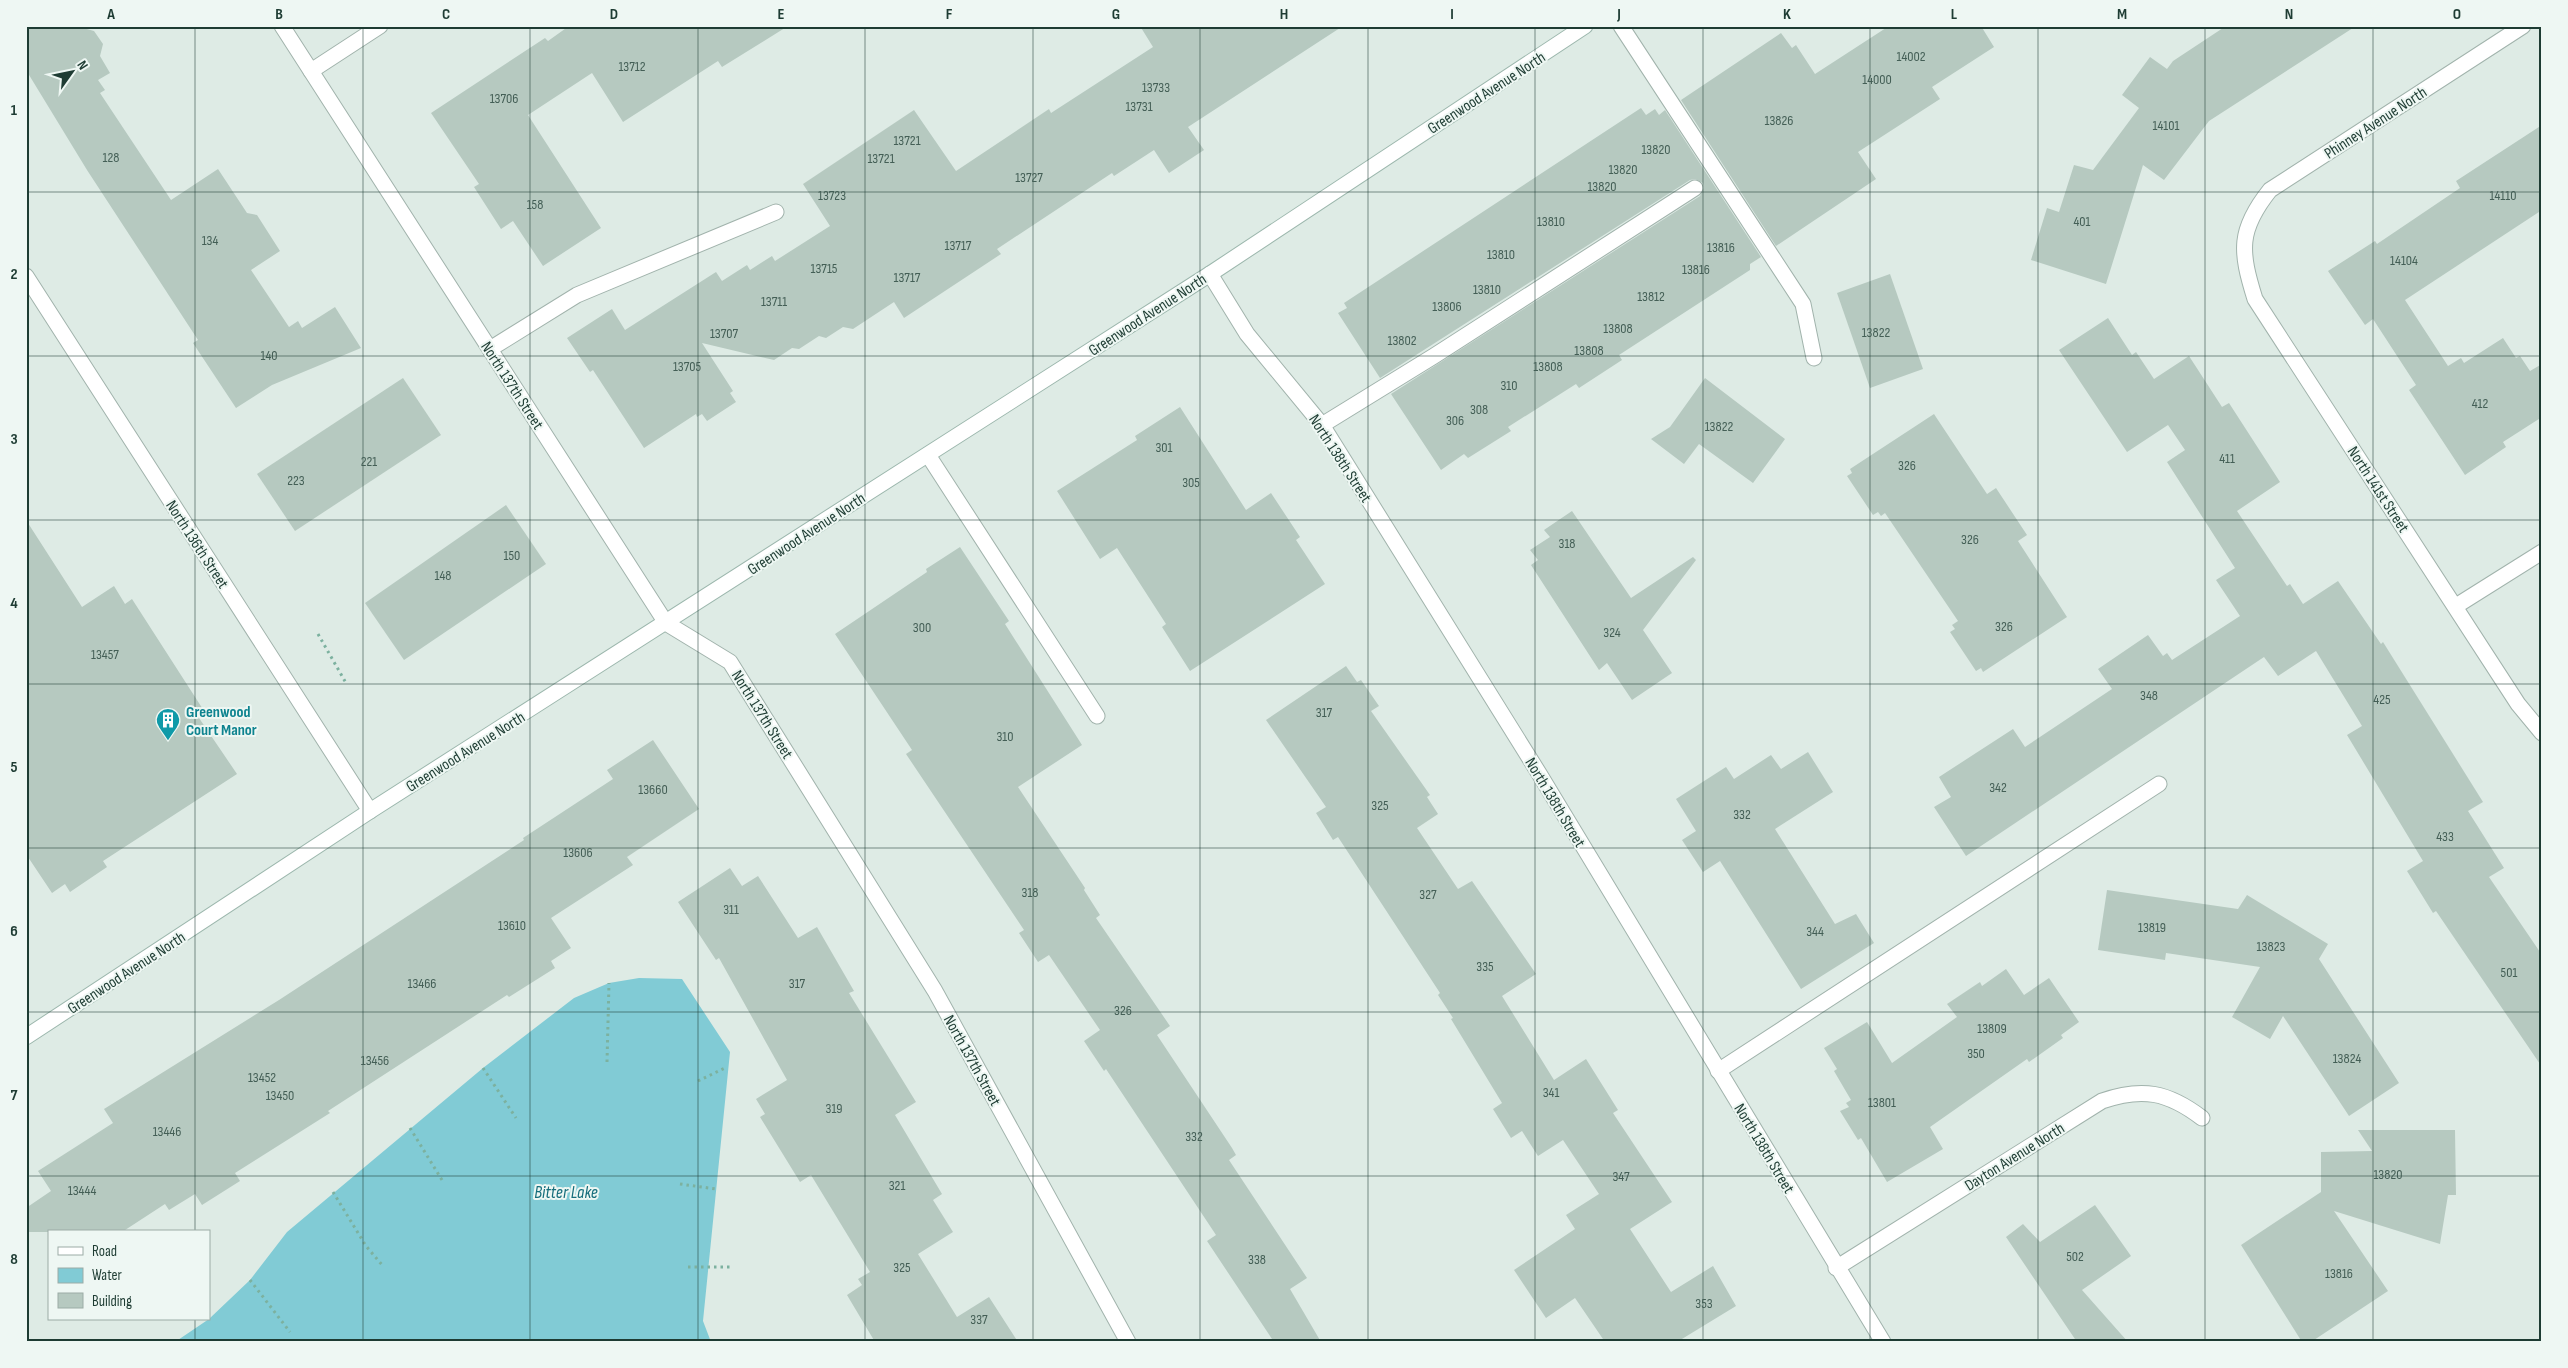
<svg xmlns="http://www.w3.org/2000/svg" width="2568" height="1368" viewBox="0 0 2568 1368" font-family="'Sofia Sans Condensed',sans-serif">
  <rect width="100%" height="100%" fill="#deebe5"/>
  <path fill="#81cbd5" d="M 639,978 L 682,979 L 730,1052 L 703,1321 L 711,1342 L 175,1342 L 209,1319 L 250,1280 L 287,1232 L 483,1068 L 574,998 L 609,983 Z"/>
  <g fill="#b6c9c0">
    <path d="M 26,26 L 76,26 L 94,31 L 103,44 L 100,56 L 110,73 L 98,80 L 105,90 L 100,93 L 171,200 L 218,169 L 247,213 L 257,215 L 280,251 L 251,270 L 289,327 L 298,321 L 302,328 L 335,307 L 361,348 L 272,385 L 236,408 L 193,343 L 198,340 L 87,170 L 26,70 Z"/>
    <path d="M 569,26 L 788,26 L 722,67 L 718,61 L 623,122 L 592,73 L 528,115 L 601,228 L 543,266 L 513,221 L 501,229 L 474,187 L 479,184 L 431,113 L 545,38 L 548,41 Z"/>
    <path d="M 1140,26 L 1343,26 L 1188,127 L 1204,150 L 1169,173 L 1154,150 L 1114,176 L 1112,173 L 997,249 L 1001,254 L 904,318 L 894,302 L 853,329 L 843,327 L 826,338 L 819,336 L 799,349 L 792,348 L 774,360 L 702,343 L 733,391 L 730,393 L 736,402 L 707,421 L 702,414 L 697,417 L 696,414 L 644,448 L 593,370 L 590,372 L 567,338 L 612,309 L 625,330 L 716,272 L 722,281 L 747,265 L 750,270 L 772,256 L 775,261 L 830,226 L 803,184 L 914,110 L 956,171 L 1049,109 L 1051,113 L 1153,47 Z"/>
    <path d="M 1889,26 L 1981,26 L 1994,47 L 1932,87 L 1940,99 L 1858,152 L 1876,179 L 1776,246 L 1681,100 L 1781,33 L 1792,48 L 1796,45 L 1815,74 Z"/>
    <path d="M 2226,26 L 2356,26 L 2209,121 L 2164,180 L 2143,165 L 2106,284 L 2031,260 L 2047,208 L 2059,212 L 2074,165 L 2093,170 L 2139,108 L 2122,95 L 2150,57 L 2167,69 L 2173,61 Z"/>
    <path d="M 1641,108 L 1646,115 L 1655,109 L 1659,115 L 1665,110 L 1761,257 L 1750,264 L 1750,270 L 1619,355 L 1622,360 L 1579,388 L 1576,384 L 1508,427 L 1511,431 L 1468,458 L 1464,454 L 1441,470 L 1391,394 L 1700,196 L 1704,188 L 1703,183 L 1695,179 L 1690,180 L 1380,378 L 1338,313 L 1347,308 L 1344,303 Z"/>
    <path d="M 2542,125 L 2542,210 L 2405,300 L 2448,366 L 2461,358 L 2464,363 L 2503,338 L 2516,358 L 2520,356 L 2530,371 L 2542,364 L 2542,417 L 2503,442 L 2506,447 L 2465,475 L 2409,390 L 2416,385 L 2373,319 L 2365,325 L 2328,271 L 2375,241 L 2377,244 L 2460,188 L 2456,181 Z"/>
    <path d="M 1890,274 L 1923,369 L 1870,388 L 1837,293 Z"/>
    <path d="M 2108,318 L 2132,355 L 2136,352 L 2154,379 L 2189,356 L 2222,407 L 2229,403 L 2280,482 L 2237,511 L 2287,586 L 2290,584 L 2303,604 L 2338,581 L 2381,644 L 2383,642 L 2483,802 L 2468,811 L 2504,868 L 2489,877 L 2542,955 L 2542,1067 L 2436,911 L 2433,913 L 2407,871 L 2423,861 L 2347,735 L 2362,726 L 2316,651 L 2278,676 L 2264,657 L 1966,856 L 1934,807 L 1951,797 L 1939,777 L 2013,729 L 2025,747 L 2112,689 L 2098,669 L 2148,635 L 2163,656 L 2167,653 L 2172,660 L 2240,616 L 2216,580 L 2235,568 L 2167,462 L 2185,450 L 2168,425 L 2127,452 L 2059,350 Z"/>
    <path d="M 403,378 L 441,435 L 295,531 L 257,474 Z"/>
    <path d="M 1705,378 L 1785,439 L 1753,483 L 1699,444 L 1684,464 L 1651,439 L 1670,427 Z"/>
    <path d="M 1180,407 L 1246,510 L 1271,493 L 1300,537 L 1296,540 L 1325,584 L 1190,671 L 1162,627 L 1166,624 L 1117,548 L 1100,559 L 1057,491 L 1137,440 L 1135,436 Z"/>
    <path d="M 1934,414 L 1987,494 L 1996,488 L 2027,535 L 2018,541 L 2067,617 L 1983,672 L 1981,668 L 1976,671 L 1950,632 L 1955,629 L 1952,625 L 1958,621 L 1885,513 L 1881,516 L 1878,512 L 1873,515 L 1847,476 L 1852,473 L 1850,469 Z"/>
    <path d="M 506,505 L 546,564 L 404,660 L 365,603 Z"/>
    <path d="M 1572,511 L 1631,598 L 1693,557 L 1696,560 L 1643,630 L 1672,673 L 1632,700 L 1607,663 L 1599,670 L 1531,565 L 1538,560 L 1530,550 L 1550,537 L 1544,530 Z"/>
    <path d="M 26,520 L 82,607 L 114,586 L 125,604 L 132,599 L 206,714 L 199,718 L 237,774 L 103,861 L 107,867 L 70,892 L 65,884 L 52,893 L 26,854 Z"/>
    <path d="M 960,547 L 1009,621 L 1005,624 L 1082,745 L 1018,787 L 1085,888 L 1084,890 L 1100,915 L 1096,918 L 1170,1026 L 1157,1035 L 1232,1148 L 1236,1155 L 1229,1160 L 1307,1278 L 1290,1289 L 1321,1342 L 1274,1342 L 1207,1241 L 1216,1235 L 1106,1069 L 1104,1071 L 1084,1041 L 1100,1030 L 1049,955 L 1038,962 L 1019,933 L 1024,930 L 906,754 L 912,750 L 835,634 L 927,572 L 926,569 Z"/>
    <path d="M 1346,666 L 1357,682 L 1361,680 L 1379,706 L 1371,711 L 1430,795 L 1427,797 L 1438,814 L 1417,828 L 1458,889 L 1472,881 L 1536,974 L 1502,996 L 1554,1080 L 1586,1059 L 1618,1110 L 1613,1113 L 1672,1202 L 1630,1229 L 1671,1292 L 1713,1266 L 1736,1306 L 1677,1342 L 1605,1342 L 1575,1298 L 1546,1318 L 1514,1270 L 1575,1229 L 1566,1215 L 1599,1194 L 1563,1140 L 1538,1156 L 1522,1131 L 1511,1138 L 1493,1109 L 1502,1103 L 1451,1019 L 1453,1018 L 1438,995 L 1440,993 L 1338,837 L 1333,840 L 1316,813 L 1326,807 L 1266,720 Z"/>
    <path d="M 653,740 L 699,809 L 627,857 L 633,865 L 551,918 L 571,948 L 551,961 L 555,968 L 509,997 L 507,995 L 328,1111 L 330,1113 L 235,1173 L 240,1181 L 202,1205 L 195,1194 L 169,1210 L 165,1204 L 122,1232 L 26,1232 L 26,1208 L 51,1191 L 38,1171 L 113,1123 L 104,1109 L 279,1000 L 524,840 L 523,838 L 613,779 L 607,770 Z"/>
    <path d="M 1808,752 L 1833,792 L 1775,829 L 1835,924 L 1856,914 L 1874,943 L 1801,989 L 1720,861 L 1703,872 L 1682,840 L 1696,831 L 1676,799 L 1726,767 L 1734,779 L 1771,755 L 1781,769 Z"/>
    <path d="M 730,868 L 742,886 L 758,876 L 798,938 L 817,927 L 854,991 L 849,993 L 916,1102 L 895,1115 L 942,1194 L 933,1200 L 953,1232 L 918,1254 L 957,1317 L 989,1297 L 1018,1342 L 875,1342 L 847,1295 L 862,1285 L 858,1279 L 870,1272 L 811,1175 L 800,1182 L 760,1117 L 765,1114 L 756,1099 L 787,1080 L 719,958 L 716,960 L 678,902 Z"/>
    <path d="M 2107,890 L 2238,909 L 2247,895 L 2328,944 L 2319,959 L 2399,1083 L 2349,1116 L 2283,1016 L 2270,1039 L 2232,1017 L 2260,967 L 2166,953 L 2165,960 L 2098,950 Z"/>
    <path d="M 2006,969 L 2024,995 L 2049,978 L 2079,1022 L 2061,1035 L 2063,1038 L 2029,1062 L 2027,1059 L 1930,1127 L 1943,1149 L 1887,1182 L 1861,1138 L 1858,1140 L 1840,1111 L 1849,1107 L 1846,1103 L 1851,1100 L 1834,1071 L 1837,1069 L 1824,1048 L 1867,1022 L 1892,1063 L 1957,1017 L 1947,1004 L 1980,982 L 1982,986 Z"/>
    <path d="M 2358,1130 L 2455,1130 L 2456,1195 L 2448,1195 L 2440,1244 L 2334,1211 L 2388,1291 L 2311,1342 L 2302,1342 L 2241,1245 L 2321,1192 L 2321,1152 L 2372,1151 Z"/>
    <path d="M 2095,1205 L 2131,1256 L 2082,1290 L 2128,1342 L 2077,1342 L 2006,1237 L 2023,1224 L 2040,1242 Z"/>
  </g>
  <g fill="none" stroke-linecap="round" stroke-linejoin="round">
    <g stroke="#a1b3ac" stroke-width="17">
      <g id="lane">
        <path d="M 1621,26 L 1803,304 L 1814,358"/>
        <path d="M 490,349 L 577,295 L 776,212"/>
        <path d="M 1322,425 L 1434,356 L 1695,188"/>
        <path d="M 928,455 L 1097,716"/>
        <path d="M 1718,1071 L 2159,784"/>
      </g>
    </g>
    <g stroke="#a1b3ac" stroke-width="17">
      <g id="street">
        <path d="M 282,26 L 666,623 L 730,662 L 935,991 L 1128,1342"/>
        <path d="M 2523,26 L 2270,190 C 2238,230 2240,251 2255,299 L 2518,704 L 2542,733"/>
        <path d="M 311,71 L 380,26"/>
        <path d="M 1210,274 L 1247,334 L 1322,425 L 1540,775 L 1883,1342"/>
        <path d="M 26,276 L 370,811"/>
        <path d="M 2456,606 L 2542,552"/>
        <path d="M 1836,1268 L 2102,1101 C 2142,1087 2168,1092 2202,1118"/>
      </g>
    </g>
    <g stroke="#9cb7ad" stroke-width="17">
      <path id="secondary" d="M 26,1037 L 370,811 L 1210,274 L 1585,26"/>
    </g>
    <g stroke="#7cb19f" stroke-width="3" stroke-dasharray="2.5 4" stroke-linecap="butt">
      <path d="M 318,634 L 346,683"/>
      <path d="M 607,1062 L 609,983"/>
      <path d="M 483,1068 L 516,1118"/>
      <path d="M 698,1081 L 727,1067"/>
      <path d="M 410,1128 L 442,1180"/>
      <path d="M 680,1184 L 716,1189"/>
      <path d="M 333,1192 L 366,1246 L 383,1266"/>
      <path d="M 688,1267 L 731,1267"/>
      <path d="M 250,1280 L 290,1332"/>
    </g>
    <use href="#lane" stroke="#fff" stroke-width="15"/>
    <use href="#street" stroke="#fff" stroke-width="15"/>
    <use href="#secondary" stroke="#fff" stroke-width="15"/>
  </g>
  <path fill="none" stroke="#1e3c33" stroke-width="1" stroke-opacity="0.55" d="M 195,26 L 195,1232M 363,26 L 363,1342M 530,26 L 530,1342M 698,26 L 698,1342M 865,26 L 865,1342M 1033,26 L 1033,1342M 1200,26 L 1200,1342M 1368,26 L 1368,1342M 1535,26 L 1535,1342M 1703,26 L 1703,1342M 1870,26 L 1870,1342M 2038,26 L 2038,1342M 2205,26 L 2205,1342M 2373,26 L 2373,1342M 26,192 L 2542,192M 26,356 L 2542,356M 26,520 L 2542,520M 26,684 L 2542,684M 26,848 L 2542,848M 26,1012 L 2542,1012M 26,1176 L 2542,1176M 195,1319 L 195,1342"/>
  <defs>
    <g id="building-pin" transform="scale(1.25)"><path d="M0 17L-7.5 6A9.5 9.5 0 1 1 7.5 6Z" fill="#0f9aa8" stroke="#eef7f3"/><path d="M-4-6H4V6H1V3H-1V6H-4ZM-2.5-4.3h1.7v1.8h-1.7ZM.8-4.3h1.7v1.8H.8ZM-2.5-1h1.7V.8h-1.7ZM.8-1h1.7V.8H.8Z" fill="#fff"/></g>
  </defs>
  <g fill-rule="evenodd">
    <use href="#building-pin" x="168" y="720"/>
  </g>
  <g text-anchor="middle" stroke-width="4" stroke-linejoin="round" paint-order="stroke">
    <g font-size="14" fill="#445f56">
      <text x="1911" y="61">14002</text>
      <text x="632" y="71">13712</text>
      <text x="1877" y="84">14000</text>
      <text x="1156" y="92">13733</text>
      <text x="504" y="103">13706</text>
      <text x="1139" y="111">13731</text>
      <text x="1779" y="125">13826</text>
      <text x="2166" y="130">14101</text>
      <text x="907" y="145">13721</text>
      <text x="1656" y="154">13820</text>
      <text x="111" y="162">128</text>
      <text x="881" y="163">13721</text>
      <text x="1623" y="174">13820</text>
      <text x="1029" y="182">13727</text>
      <text x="1602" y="191">13820</text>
      <text x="832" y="200">13723</text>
      <text x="2503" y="200">14110</text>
      <text x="535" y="209">158</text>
      <text x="1551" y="226">13810</text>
      <text x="2082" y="226">401</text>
      <text x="210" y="245">134</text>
      <text x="958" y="250">13717</text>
      <text x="1721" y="252">13816</text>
      <text x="1501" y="259">13810</text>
      <text x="2404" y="265">14104</text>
      <text x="824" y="273">13715</text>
      <text x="1696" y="274">13816</text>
      <text x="907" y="282">13717</text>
      <text x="1487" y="294">13810</text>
      <text x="1651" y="301">13812</text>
      <text x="774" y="306">13711</text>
      <text x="1447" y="311">13806</text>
      <text x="1618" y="333">13808</text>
      <text x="1876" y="337">13822</text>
      <text x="724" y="338">13707</text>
      <text x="1402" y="345">13802</text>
      <text x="1589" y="355">13808</text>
      <text x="269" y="360">140</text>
      <text x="687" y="371">13705</text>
      <text x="1548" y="371">13808</text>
      <text x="1509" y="390">310</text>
      <text x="2480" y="408">412</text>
      <text x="1479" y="414">308</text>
      <text x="1455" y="425">306</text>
      <text x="1719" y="431">13822</text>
      <text x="1164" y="452">301</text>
      <text x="2227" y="463">411</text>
      <text x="369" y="466">221</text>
      <text x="1907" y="470">326</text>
      <text x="296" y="485">223</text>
      <text x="1191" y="487">305</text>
      <text x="1970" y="544">326</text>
      <text x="1567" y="548">318</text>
      <text x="512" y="560">150</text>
      <text x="443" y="580">148</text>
      <text x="2004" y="631">326</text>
      <text x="922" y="632">300</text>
      <text x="1612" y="637">324</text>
      <text x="105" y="659">13457</text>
      <text x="2149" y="700">348</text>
      <text x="2382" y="704">425</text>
      <text x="1324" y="717">317</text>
      <text x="1005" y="741">310</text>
      <text x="1998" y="792">342</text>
      <text x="653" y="794">13660</text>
      <text x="1380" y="810">325</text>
      <text x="1742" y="819">332</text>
      <text x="2445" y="841">433</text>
      <text x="578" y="857">13606</text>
      <text x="1030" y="897">318</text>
      <text x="1428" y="899">327</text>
      <text x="731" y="914">311</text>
      <text x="512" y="930">13610</text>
      <text x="2152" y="932">13819</text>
      <text x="1815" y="936">344</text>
      <text x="2271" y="951">13823</text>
      <text x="1485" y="971">335</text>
      <text x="2509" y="977">501</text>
      <text x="422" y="988">13466</text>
      <text x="797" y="988">317</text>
      <text x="1123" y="1015">326</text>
      <text x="1992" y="1033">13809</text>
      <text x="1976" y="1058">350</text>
      <text x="2347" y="1063">13824</text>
      <text x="375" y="1065">13456</text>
      <text x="262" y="1082">13452</text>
      <text x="1551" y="1097">341</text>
      <text x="280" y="1100">13450</text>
      <text x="1882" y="1107">13801</text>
      <text x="834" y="1113">319</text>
      <text x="167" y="1136">13446</text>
      <text x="1194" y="1141">332</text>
      <text x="2388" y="1179">13820</text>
      <text x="1621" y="1181">347</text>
      <text x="897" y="1190">321</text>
      <text x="82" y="1195">13444</text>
      <text x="2075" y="1261">502</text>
      <text x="1257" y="1264">338</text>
      <text x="902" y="1272">325</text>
      <text x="2339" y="1278">13816</text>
      <text x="1704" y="1308">353</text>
      <text x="979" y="1324">337</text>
    </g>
    <g font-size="16" fill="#1e3c33" stroke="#eef7f3">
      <text transform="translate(1486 92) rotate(-33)" y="6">Greenwood Avenue North</text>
      <text transform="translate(2375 122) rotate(-33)" y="6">Phinney Avenue North</text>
      <text transform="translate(1147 314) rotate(-33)" y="6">Greenwood Avenue North</text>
      <text transform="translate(513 385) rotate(57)" y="6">North 137th Street</text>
      <text transform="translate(1341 458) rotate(57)" y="6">North 138th Street</text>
      <text transform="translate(2379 489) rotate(57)" y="6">North 141st Street</text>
      <text transform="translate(806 533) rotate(-33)" y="6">Greenwood Avenue North</text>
      <text transform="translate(198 544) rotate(57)" y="6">North 136th Street</text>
      <text transform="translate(763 714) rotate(58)" y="6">North 137th Street</text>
      <text transform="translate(465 751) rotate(-32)" y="6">Greenwood Avenue North</text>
      <text transform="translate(1556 802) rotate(59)" y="6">North 138th Street</text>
      <text transform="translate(126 972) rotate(-33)" y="6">Greenwood Avenue North</text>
      <text transform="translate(973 1060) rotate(61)" y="6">North 137th Street</text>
      <text transform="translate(1765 1148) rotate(59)" y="6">North 138th Street</text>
      <text transform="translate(2014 1156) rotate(-32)" y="6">Dayton Avenue North</text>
    </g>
    <g font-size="16" font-weight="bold" fill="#0d838f" stroke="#eef7f3" text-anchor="start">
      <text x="186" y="717">Greenwood<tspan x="186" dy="18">Court Manor</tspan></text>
    </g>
    <g font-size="18" font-style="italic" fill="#156d7b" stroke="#eef7f3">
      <text x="566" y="1198">Bitter Lake</text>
    </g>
  </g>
  <rect width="2568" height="1368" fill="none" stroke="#eef7f3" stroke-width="55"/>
  <rect x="48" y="1230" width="162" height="90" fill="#eef7f3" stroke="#9baca6"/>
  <rect x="58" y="1247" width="25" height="8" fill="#ffffff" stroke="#9baca6"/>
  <text x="92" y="1256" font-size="15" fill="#1e3c33">Road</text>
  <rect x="58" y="1268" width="25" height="15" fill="#81cbd5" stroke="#9baca6"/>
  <text x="92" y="1280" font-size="15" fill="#1e3c33">Water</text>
  <rect x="58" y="1293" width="25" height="15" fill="#b6c9c0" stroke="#9baca6"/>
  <text x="92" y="1306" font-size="15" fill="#1e3c33">Building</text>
  <g transform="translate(72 72) rotate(57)" stroke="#eef7f3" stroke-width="4" paint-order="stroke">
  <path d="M0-4L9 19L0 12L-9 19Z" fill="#1e3c33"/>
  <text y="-8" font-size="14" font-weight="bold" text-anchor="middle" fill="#1e3c33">N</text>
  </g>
  <rect x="28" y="28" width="2512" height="1312" fill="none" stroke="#1e3c33" stroke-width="2"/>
  <g font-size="16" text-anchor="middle" font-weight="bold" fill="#1e3c33">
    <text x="111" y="19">A</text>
    <text x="279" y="19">B</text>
    <text x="446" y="19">C</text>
    <text x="614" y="19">D</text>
    <text x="781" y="19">E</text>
    <text x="949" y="19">F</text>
    <text x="1116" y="19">G</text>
    <text x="1284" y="19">H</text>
    <text x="1452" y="19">I</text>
    <text x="1619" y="19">J</text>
    <text x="1787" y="19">K</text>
    <text x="1954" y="19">L</text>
    <text x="2122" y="19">M</text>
    <text x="2289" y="19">N</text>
    <text x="2457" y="19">O</text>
    <text x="14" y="115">1</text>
    <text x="14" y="279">2</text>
    <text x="14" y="444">3</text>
    <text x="14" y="608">4</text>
    <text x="14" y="772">5</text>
    <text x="14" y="936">6</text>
    <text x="14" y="1100">7</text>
    <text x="14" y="1264">8</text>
  </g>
</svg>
